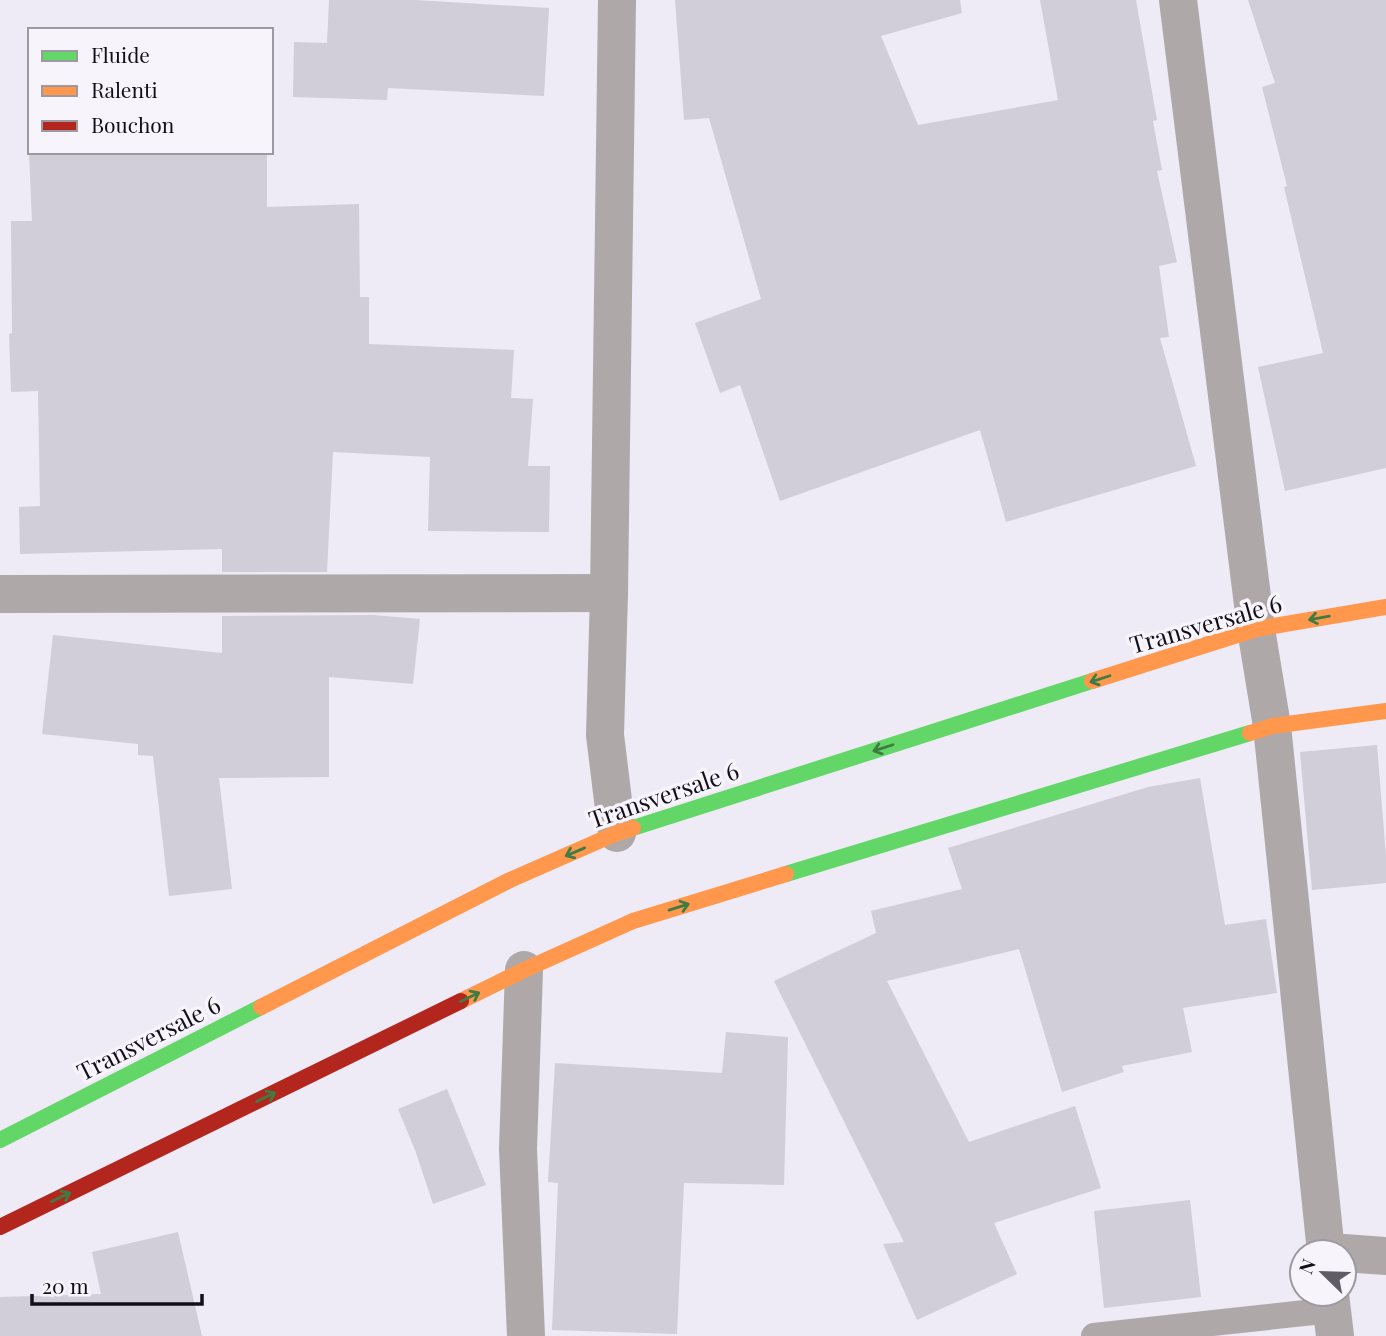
<svg xmlns="http://www.w3.org/2000/svg" width="1386" height="1336" viewBox="0 0 1386 1336" font-family="'Playfair Display',serif">
  <rect width="100%" height="100%" fill="#eeeaf6"/>
  <g fill="#d1cdd9">
    <path d="M 329,0 L 416,0 L 549,8 L 544,96 L 388,88 L 387,100 L 293,97 L 294,42 L 327,43 Z"/>
    <path d="M 675,0 L 960,0 L 962,13 L 881,36 L 918,125 L 1058,100 L 1040,0 L 1136,0 L 1157,120 L 1153,121 L 1162,170 L 1157,171 L 1177,262 L 1159,266 L 1169,337 L 1160,338 L 1196,466 L 1006,522 L 980,430 L 780,501 L 740,385 L 720,393 L 695,323 L 761,299 L 709,118 L 684,120 Z"/>
    <path d="M 1248,0 L 1386,0 L 1386,468 L 1285,491 L 1258,367 L 1323,353 L 1284,187 L 1287,186 L 1262,87 L 1275,83 Z"/>
    <path d="M 29,152 L 267,152 L 267,207 L 359,204 L 360,297 L 369,297 L 369,344 L 514,350 L 511,398 L 533,399 L 528,466 L 550,466 L 549,532 L 428,531 L 430,457 L 333,452 L 327,572 L 222,572 L 222,549 L 20,554 L 19,507 L 40,506 L 38,391 L 11,392 L 9,334 L 12,333 L 11,221 L 32,221 Z"/>
    <path d="M 373,615 L 420,619 L 413,684 L 329,677 L 329,777 L 219,778 L 232,889 L 169,896 L 153,756 L 138,755 L 138,744 L 42,734 L 53,635 L 222,653 L 222,616 Z"/>
    <path d="M 1377,745 L 1386,856 L 1386,883 L 1312,890 L 1300,752 Z"/>
    <path d="M 1200,778 L 1225,925 L 1266,919 L 1277,993 L 1183,1008 L 1192,1052 L 1122,1066 L 1124,1072 L 1062,1092 L 1019,949 L 887,981 L 969,1142 L 1075,1106 L 1101,1188 L 994,1223 L 1017,1274 L 917,1320 L 883,1244 L 904,1242 L 774,981 L 876,933 L 871,911 L 962,889 L 948,848 L 1148,787 Z"/>
    <path d="M 726,1032 L 788,1037 L 784,1185 L 684,1183 L 677,1334 L 552,1330 L 558,1183 L 548,1182 L 555,1063 L 722,1073 Z"/>
    <path d="M 447,1089 L 486,1185 L 433,1204 L 415,1150 L 398,1109 Z"/>
    <path d="M 1190,1200 L 1201,1297 L 1104,1308 L 1094,1211 Z"/>
    <path d="M 178,1232 L 202,1336 L 0,1336 L 0,1297 L 101,1294 L 92,1252 Z"/>
  </g>
  <g fill="none" stroke-linecap="round" stroke-linejoin="round">
    <path stroke="#aea9a8" stroke-width="26" d="M 1094,1336 L 1332,1310"/>
    <g stroke="#aea9a8" stroke-width="38">
      <path d="M 1178,0 L 1256,629 L 1272,726 L 1326,1252"/>
      <path d="M 0,594 L 609,593"/>
      <path d="M 617,833 L 605,735 L 609,593 L 617,0"/>
      <path d="M 524,970 L 518,1149 L 526,1336"/>
      <path d="M 1344,1253 L 1386,1256"/>
      <path d="M 1330,1294 L 1335,1336"/>
    </g>
    <g stroke="#63d668" stroke-width="16">
      <path d="M 633,828 L 1092,681"/>
      <path d="M 786,874 L 1250,733"/>
      <path d="M 0,1140 L 261,1007"/>
    </g>
    <g stroke="#ff974d" stroke-width="16">
      <path d="M 1092,681 L 1256,629 L 1386,607"/>
      <path d="M 1250,733 L 1272,726 L 1386,711"/>
      <path d="M 461,1001 L 524,970 L 633,921 L 786,874"/>
      <path d="M 261,1007 L 510,880 L 617,833 L 633,828"/>
    </g>
    <path stroke="#b3261e" stroke-width="16" d="M 0,1227 L 461,1001"/>
  </g>
  <defs><path id="oneway-shaft" d="M-6 0H5M1.5-3L5.5 0L1.5 3" fill="none" stroke-width="1.6" stroke-linecap="round" stroke-linejoin="round" transform="scale(1.75)"/></defs>
  <g stroke="#3f7c44">
    <use href="#oneway-shaft" transform="translate(1319 618) rotate(170)"/>
    <use href="#oneway-shaft" transform="translate(1100 679) rotate(162)"/>
    <use href="#oneway-shaft" transform="translate(883 748) rotate(162)"/>
    <use href="#oneway-shaft" transform="translate(575 852) rotate(157)"/>
    <use href="#oneway-shaft" transform="translate(679 907) rotate(-17)"/>
    <use href="#oneway-shaft" transform="translate(470 997) rotate(-26)"/>
    <use href="#oneway-shaft" transform="translate(266 1097) rotate(-26)"/>
    <use href="#oneway-shaft" transform="translate(61 1197) rotate(-26)"/>
  </g>
  <g text-anchor="middle" stroke-width="7" stroke-linejoin="round" paint-order="stroke">
    <g font-size="24" fill="#130f19" stroke="#f7f5fb">
      <text transform="translate(1206 625) rotate(-16)" y="8">Transversale 6</text>
      <text transform="translate(664 796) rotate(-19)" y="8">Transversale 6</text>
      <text transform="translate(149 1039) rotate(-27)" y="8">Transversale 6</text>
    </g>
  </g>
  <rect x="28" y="28" width="245" height="126" fill="#f7f5fb" stroke="#9c99a1" stroke-width="2"/>
  <rect x="42" y="51" width="35" height="10" fill="#63d668" stroke="#9c99a1" stroke-width="2"/>
  <text x="91" y="63" font-size="21" fill="#130f19">Fluide</text>
  <rect x="42" y="86" width="35" height="10" fill="#ff974d" stroke="#9c99a1" stroke-width="2"/>
  <text x="91" y="98" font-size="21" fill="#130f19">Ralenti</text>
  <rect x="42" y="121" width="35" height="10" fill="#b3261e" stroke="#9c99a1" stroke-width="2"/>
  <text x="91" y="133" font-size="21" fill="#130f19">Bouchon</text>
  <g transform="translate(1323 1273) rotate(293)"><circle r="33" fill="#f7f5fb" stroke="#9c99a1" stroke-width="2"/>
  <path d="M0-5L12 26L0 18L-12 26Z" fill="#605c66"/>
  <text y="-10" font-size="19" font-weight="bold" text-anchor="middle" fill="#130f19">N</text>
  </g>
  <path d="M32 1294v10h170v-10" fill="none" stroke="#130f19" stroke-width="3.5"/>
  <text x="42" y="1294" font-size="21" fill="#130f19" stroke="#f7f5fb" stroke-width="5" paint-order="stroke">20 m</text>
</svg>
